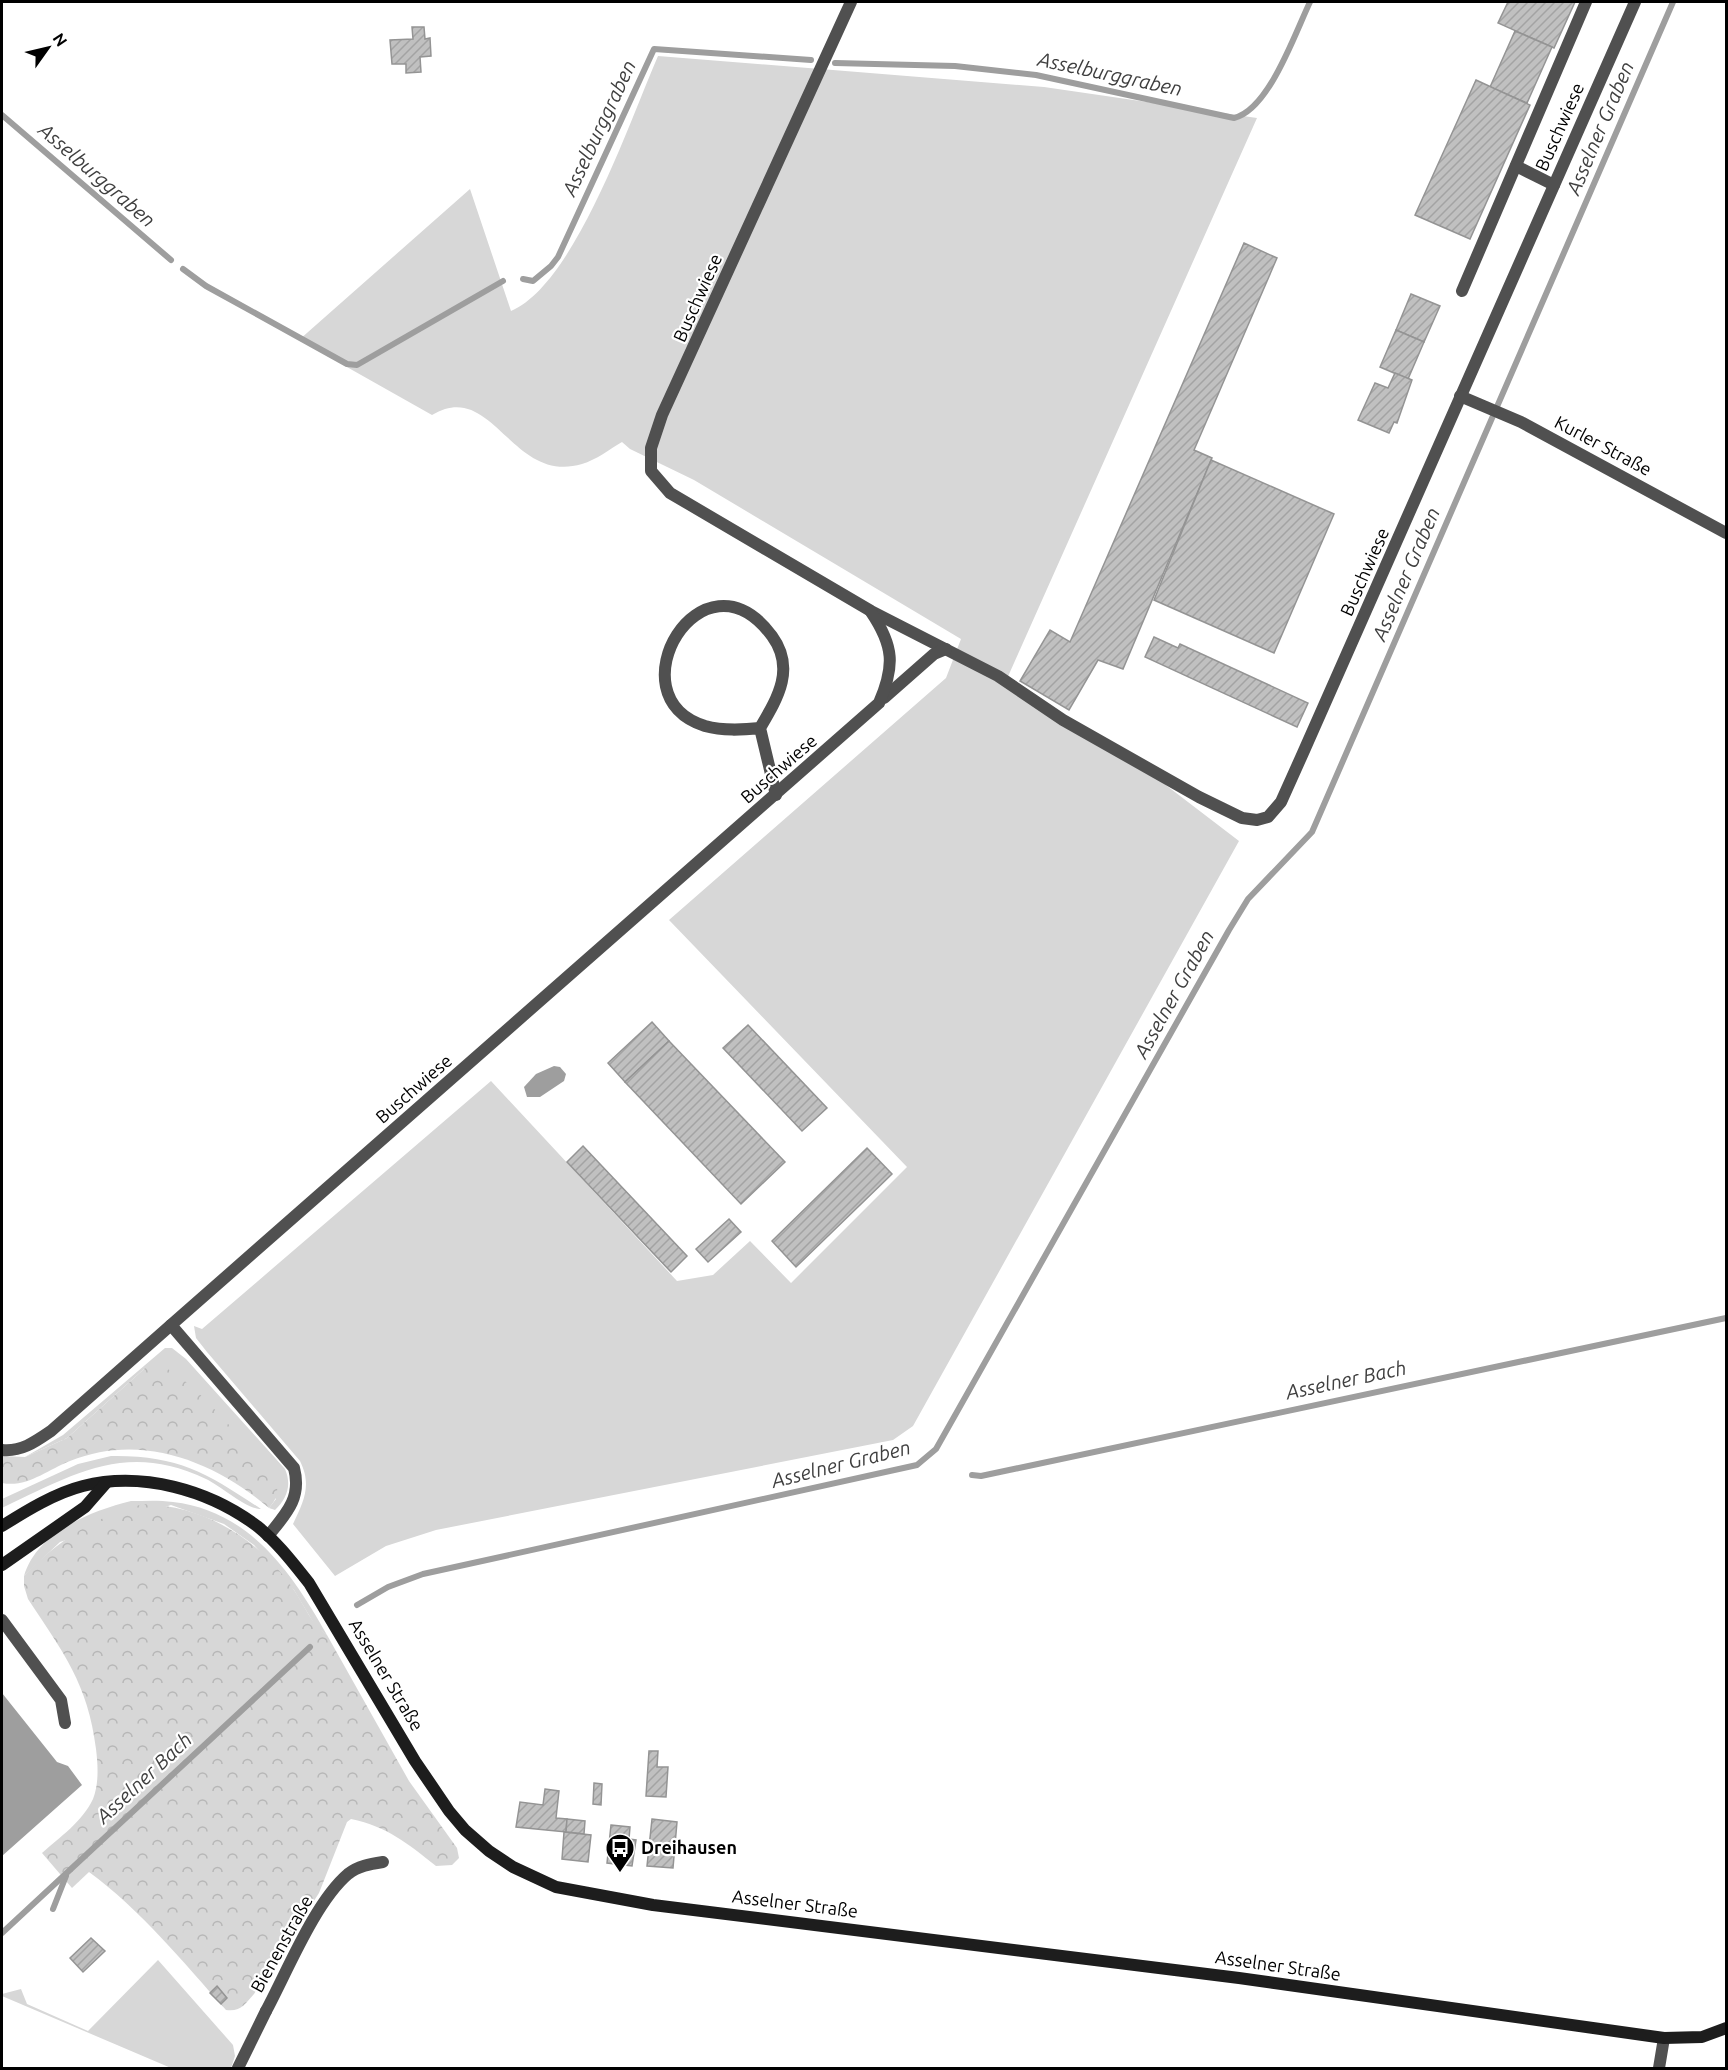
<svg xmlns="http://www.w3.org/2000/svg" width="1728" height="2070" viewBox="0 0 1728 2070" font-family="Ubuntu,sans-serif">
  <defs>
    <pattern id="forest-crowns" width="20" height="18" patternUnits="userSpaceOnUse" patternTransform="scale(1.5)"><rect width="20" height="18" fill="#d7d7d7"/><path d="M2 6a3 3 0 1 1 6 0M12 15a3 3 0 1 1 6 0" fill="none" stroke="#b7b7b7"/></pattern>
    <pattern id="building-hatch" width="6" height="6" patternUnits="userSpaceOnUse" patternTransform="scale(1.5)"><rect width="6" height="6" fill="#c0c0c0"/><path d="M-1 1l2-2M0 6l6-6M5 7l2-2" fill="none" stroke="#a3a3a3"/></pattern>
  </defs>
  <rect width="100%" height="100%" fill="#fff"/>
  <g fill="#d7d7d7">
    <path d="M 658,56 L 1044,87 L 1257,118 L 1006,681 L 1133,760 L 1239,841 L 913,1426 L 893,1440 L 436,1530 L 386,1546 L 335,1576 L 293,1524 C 304,1501 312,1485 300,1461 L 207,1352 L 196,1338 L 194,1326 L 202,1329 L 491,1081 L 677,1281 L 713,1275 L 750,1241 L 791,1283 L 907,1167 L 669,920 L 946,678 L 961,639 L 694,480 L 630,449 L 622,442 C 610,449 596,460 582,464 C 511,485 493,378 432,415 L 299,340 L 470,189 L 511,311 C 575,284 630,120 658,56 Z"/>
    <path d="M 165,1348 L 172,1348 L 186,1359 L 285,1469 C 292,1485 287,1499 275,1510 L 269,1508 L 276,1499 L 144,1369 L 67,1438 L 25,1457 L 63,1435 Z"/>
    <path d="M 111,1456 C 178,1455 207,1473 261,1509 C 246,1509 221,1486 206,1479 C 126,1441 74,1474 2,1508 L 2,1499 L 78,1464 Z"/>
    <path d="M 131,1501 C 145,1501 159,1500 173,1502 C 250,1511 292,1573 327,1635 L 316,1627 L 294,1590 L 254,1545 L 224,1524 L 171,1505 L 60,1542 L 24,1576 C 37,1532 91,1511 131,1501 Z"/>
    <path d="M 158,1960 L 233,2045 L 235,2056 L 231,2068 L 171,2068 L 2,1996 L 2,1994 L 21,1989 L 27,2004 L 88,2031 Z"/>
  </g>
  <g fill="url(#forest-crowns)">
    <path d="M 154,1363 C 190,1372 248,1448 275,1478 C 279,1491 278,1497 269,1508 C 214,1461 141,1432 70,1461 C 47,1470 27,1488 2,1483 L 2,1456 L 25,1457 L 67,1438 L 144,1369 Z"/>
    <path d="M 143,1504 C 206,1506 259,1539 294,1590 C 305,1606 311,1624 327,1635 L 409,1781 L 457,1848 L 459,1858 L 452,1865 L 436,1866 C 407,1843 388,1827 351,1819 L 347,1822 L 319,1893 L 254,1994 C 245,2004 241,2012 226,2010 C 184,1963 141,1910 89,1872 L 72,1888 L 42,1853 C 59,1838 83,1821 93,1799 C 99,1784 98,1765 96,1749 C 88,1684 63,1652 28,1599 L 24,1586 L 24,1576 C 59,1539 95,1517 143,1504 Z"/>
  </g>
  <g fill="#9e9e9e">
    <path d="M 554,1066 L 560,1067 L 566,1074 L 564,1081 L 540,1097 L 527,1097 L 524,1087 L 536,1074 Z"/>
    <path d="M 2,1693 L 57,1762 L 68,1766 L 82,1785 L 2,1856 Z"/>
  </g>
  <g fill="none" stroke-linecap="round" stroke-linejoin="round">
    <g stroke="#9e9e9e" stroke-width="6">
      <path d="M 835,63 L 955,66 L 1036,75 L 1234,118 C 1269,110 1295,33 1310,2"/>
      <path d="M 2,115 L 171,260"/>
      <path d="M 183,269 L 206,286 L 347,364 L 357,365 L 503,281"/>
      <path d="M 523,279 L 533,281 L 551,266 L 558,257 L 654,49 L 811,60"/>
      <path d="M 972,1475 L 981,1476 L 1726,1318"/>
      <path d="M 357,1605 L 388,1587 L 423,1574 L 917,1465 L 936,1449 L 1229,930 L 1248,899 L 1312,832 L 1673,2"/>
      <path d="M 53,1909 L 66,1876"/>
      <path d="M 2,1933 L 310,1647"/>
    </g>
  </g>
  <g fill="url(#building-hatch)" stroke="#949494" stroke-width="1.5">
    <path d="M 1508,2 L 1575,2 L 1554,48 L 1498,23 Z"/>
    <path d="M 412,27 L 424,27 L 425,39 L 430,38 L 431,56 L 420,57 L 421,72 L 406,73 L 406,64 L 392,64 L 390,40 L 413,39 Z"/>
    <path d="M 1515,31 L 1552,47 L 1527,103 L 1490,87 Z"/>
    <path d="M 1476,80 L 1530,105 L 1470,239 L 1415,215 Z"/>
    <path d="M 1244,243 L 1277,258 L 1194,450 L 1212,458 L 1123,669 L 1098,660 L 1069,710 L 1020,681 L 1050,630 L 1070,642 Z"/>
    <path d="M 1411,294 L 1440,306 L 1424,342 L 1396,330 Z"/>
    <path d="M 1396,330 L 1424,342 L 1408,379 L 1380,367 Z"/>
    <path d="M 1395,373 L 1412,380 L 1397,423 L 1394,422 L 1389,433 L 1358,420 L 1375,383 L 1388,388 Z"/>
    <path d="M 1211,460 L 1334,514 L 1274,653 L 1154,600 Z"/>
    <path d="M 1154,637 L 1178,648 L 1180,644 L 1308,703 L 1297,727 L 1145,657 Z"/>
    <path d="M 652,1022 L 669,1041 L 625,1082 L 608,1063 Z"/>
    <path d="M 748,1025 L 827,1108 L 802,1131 L 723,1048 Z"/>
    <path d="M 669,1041 L 785,1162 L 741,1204 L 625,1082 Z"/>
    <path d="M 583,1146 L 687,1256 L 671,1272 L 567,1162 Z"/>
    <path d="M 867,1148 L 892,1174 L 796,1267 L 772,1241 Z"/>
    <path d="M 729,1219 L 741,1232 L 708,1262 L 696,1249 Z"/>
    <path d="M 649,1751 L 658,1751 L 657,1767 L 668,1767 L 666,1797 L 646,1796 Z"/>
    <path d="M 594,1783 L 602,1784 L 601,1805 L 593,1804 Z"/>
    <path d="M 545,1789 L 559,1791 L 556,1818 L 567,1819 L 566,1832 L 516,1827 L 520,1802 L 543,1805 Z"/>
    <path d="M 567,1819 L 585,1821 L 584,1834 L 566,1832 Z"/>
    <path d="M 652,1819 L 677,1822 L 673,1868 L 647,1866 Z"/>
    <path d="M 611,1825 L 630,1827 L 629,1839 L 636,1840 L 632,1866 L 607,1863 Z"/>
    <path d="M 564,1832 L 591,1835 L 588,1862 L 562,1859 Z"/>
    <path d="M 91,1938 L 105,1951 L 83,1972 L 70,1958 Z"/>
    <path d="M 217,1986 L 227,1998 L 221,2004 L 210,1993 Z"/>
  </g>
  <g fill="none" stroke-linecap="round" stroke-linejoin="round">
    <g stroke="#505050" stroke-width="12">
      <path d="M 1516,166 L 1554,185"/>
      <path d="M 1462,291 L 1586,2"/>
      <path d="M 760,728 C 741,730 723,731 705,726 C 611,697 702,542 772,636 C 796,669 777,699 760,728 L 776,795"/>
      <path d="M 2,1450 C 21,1452 35,1442 51,1431 L 171,1325"/>
      <path d="M 2,1620 L 61,1700 L 65,1723"/>
      <path d="M 266,2011 C 287,1972 315,1902 348,1874 C 358,1866 370,1864 383,1862"/>
    </g>
    <g stroke="#505050" stroke-width="12">
      <path d="M 851,2 L 662,415 L 651,448 L 651,471 L 670,493 L 871,611 L 998,676 L 1063,720 L 1199,797 L 1242,818 L 1257,820 L 1268,817 L 1281,802 L 1303,753 L 1635,2"/>
      <path d="M 1460,396 L 1521,422 L 1726,533"/>
      <path d="M 884,698 L 934,654 L 946,649"/>
      <path d="M 268,1536 C 286,1514 302,1498 294,1468 L 171,1325 L 879,703 C 895,666 894,646 871,612"/>
      <path d="M 238,2068 L 266,2011"/>
      <path d="M 1659,2068 L 1664,2038"/>
    </g>
    <g stroke="#1d1d1d" stroke-width="12">
      <path d="M 2,1526 C 26,1511 55,1493 83,1486 C 142,1471 209,1490 257,1526 C 277,1542 293,1563 309,1583 L 415,1761 L 449,1811 L 465,1830 L 489,1851 L 513,1867 L 556,1887 L 653,1905 L 1239,1978 L 1664,2038 L 1702,2037 L 1726,2028"/>
      <path d="M 2,1565 L 85,1507 L 106,1483"/>
    </g>
  </g>
  <defs>
    <g id="bus-pin" transform="scale(1.5)"><path d="M0 17L-7.5 6A9.5 9.5 0 1 1 7.5 6Z" fill="#000" stroke="#fff"/><path d="M-5-6H5V4H4V6H2V4H-2V6H-4V4H-5ZM-3.5-4V0h7V-4ZM-3.5 1.2v1.5H-2V1.2ZM2 1.2v1.5H3.5V1.2Z" fill="#fff"/></g>
  </defs>
  <g fill-rule="evenodd">
    <use href="#bus-pin" x="620" y="1848"/>
  </g>
  <g text-anchor="middle" stroke-width="4.5" stroke-linejoin="round" paint-order="stroke">
    <g font-size="18" fill="#000" stroke="#fff">
      <text transform="translate(1560 127) rotate(-66)" y="6">Buschwiese</text>
      <text transform="translate(698 298) rotate(-66)" y="6">Buschwiese</text>
      <text transform="translate(1603 446) rotate(28)" y="6">Kurler Straße</text>
      <text transform="translate(1365 572) rotate(-66)" y="6">Buschwiese</text>
      <text transform="translate(779 769) rotate(-41)" y="6">Buschwiese</text>
      <text transform="translate(414 1089) rotate(-41)" y="6">Buschwiese</text>
      <text transform="translate(386 1675) rotate(59)" y="6">Asselner Straße</text>
      <text transform="translate(795 1904) rotate(7)" y="6">Asselner Straße</text>
      <text transform="translate(282 1944) rotate(-61)" y="6">Bienenstraße</text>
      <text transform="translate(1278 1966) rotate(8)" y="6">Asselner Straße</text>
    </g>
    <g font-size="18" font-weight="bold" fill="#000" stroke="#fff" text-anchor="start">
      <text x="641" y="1854">Dreihausen</text>
    </g>
    <g font-size="20" font-style="italic" fill="#3f3f3f" stroke="#fff">
      <text transform="translate(1110 74) rotate(12)" y="7">Asselburggraben</text>
      <text transform="translate(599 128) rotate(-65)" y="7">Asselburggraben</text>
      <text transform="translate(1600 128) rotate(-67)" y="7">Asselner Graben</text>
      <text transform="translate(97 175) rotate(41)" y="7">Asselburggraben</text>
      <text transform="translate(1406 574) rotate(-67)" y="7">Asselner Graben</text>
      <text transform="translate(1174 994) rotate(-61)" y="7">Asselner Graben</text>
      <text transform="translate(1346 1380) rotate(-12)" y="7">Asselner Bach</text>
      <text transform="translate(841 1464) rotate(-14)" y="7">Asselner Graben</text>
      <text transform="translate(144 1778) rotate(-43)" y="7">Asselner Bach</text>
    </g>
  </g>
  <rect width="1728" height="2070" fill="none" stroke="#000000" stroke-width="6"/>
  <g transform="translate(48 48) rotate(56)" stroke="#ffffff" stroke-width="4.5" paint-order="stroke">
  <path d="M0-4.5L10 22L0 15L-10 22Z" fill="#000000"/>
  <text y="-9" font-size="16" font-weight="bold" text-anchor="middle" fill="#000000">N</text>
  </g>
</svg>
